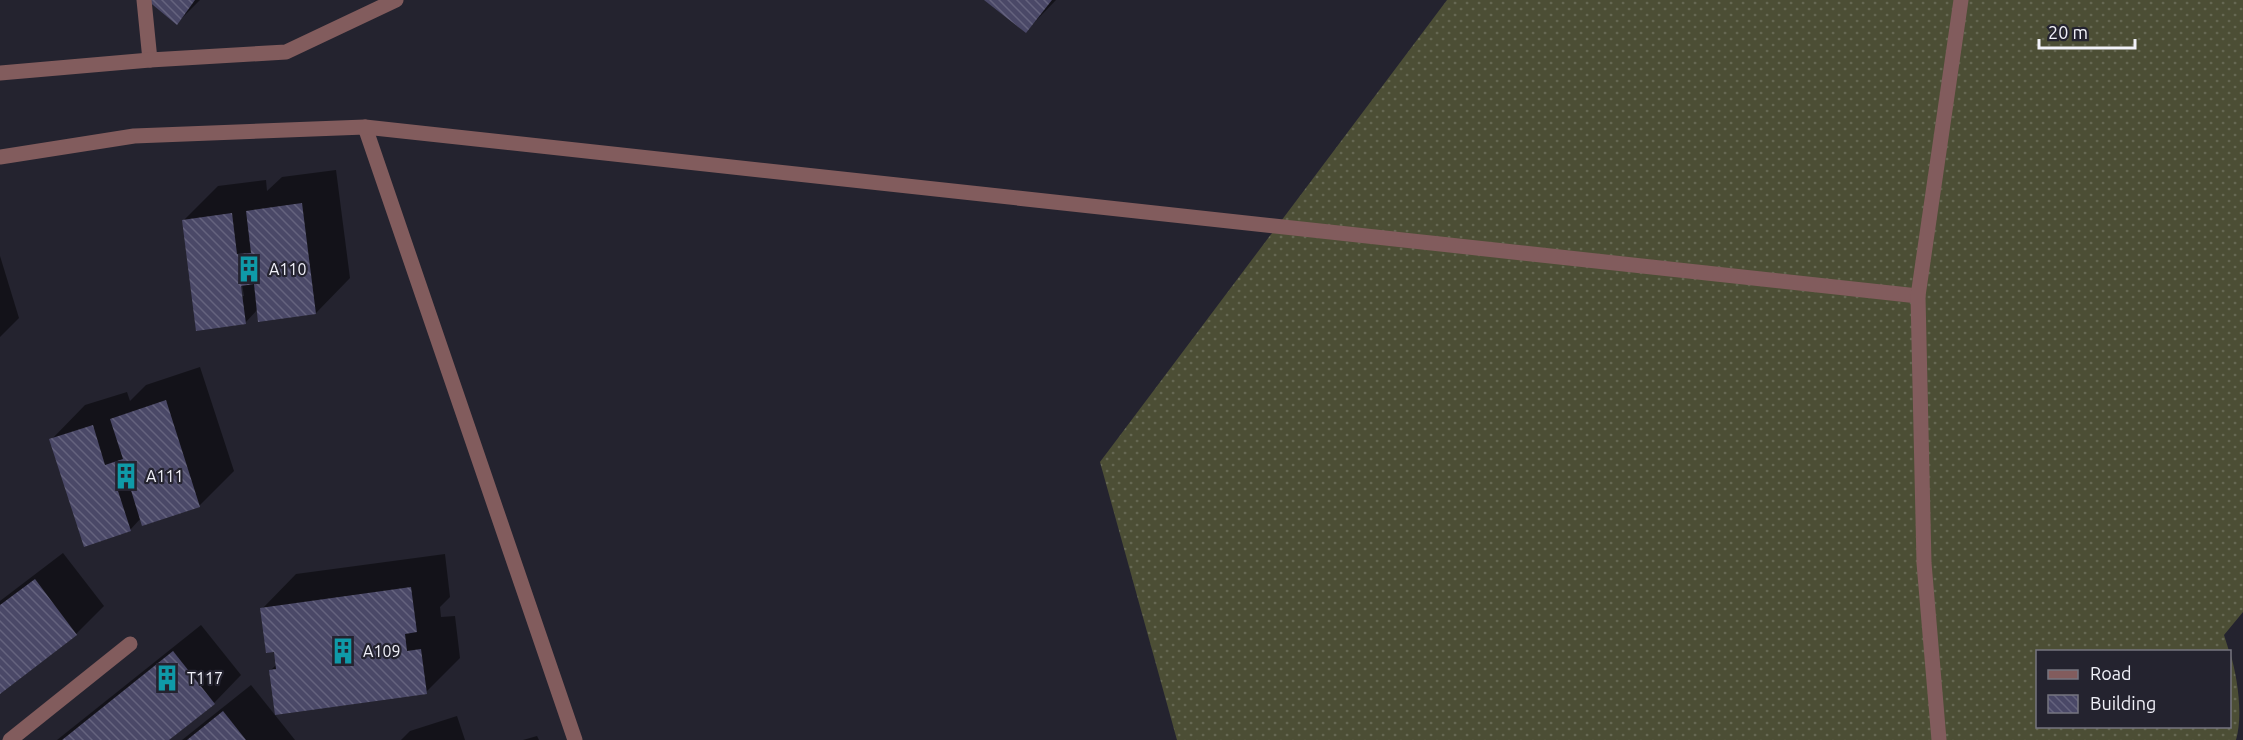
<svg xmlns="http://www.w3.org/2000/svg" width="2243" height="740" viewBox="0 0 2243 740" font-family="Ubuntu,sans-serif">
  <defs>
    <pattern id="grass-dots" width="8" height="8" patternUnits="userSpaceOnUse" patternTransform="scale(1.5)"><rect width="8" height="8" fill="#4c4e35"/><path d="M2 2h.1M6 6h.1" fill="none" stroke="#666853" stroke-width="1.8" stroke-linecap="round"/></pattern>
    <pattern id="building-back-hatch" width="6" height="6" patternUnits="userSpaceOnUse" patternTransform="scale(1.5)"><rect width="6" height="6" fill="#4a4867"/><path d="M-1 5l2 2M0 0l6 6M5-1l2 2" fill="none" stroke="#65637e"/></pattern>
  </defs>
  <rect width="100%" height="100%" fill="#24232f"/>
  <path fill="url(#grass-dots)" d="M 1447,0 L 2243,0 L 2243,612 L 2224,635 L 2229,651 L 2038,652 L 2038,726 L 2230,726 L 2230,652 C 2238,679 2243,716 2236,740 L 1177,740 L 1100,462 Z"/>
  <g fill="#0007" fill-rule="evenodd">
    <path d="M 150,0 L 200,0 L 177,23 Z"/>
    <path d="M 986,0 L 1056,0 L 1026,31 Z"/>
    <path d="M 336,170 L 350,278 L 316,313 L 258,309 L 245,323 L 183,221 L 218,186 L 266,180 L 267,191 L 282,177 ZM 241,278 L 244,296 L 241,296 Z"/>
    <path d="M 0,256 L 19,318 L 0,337 Z"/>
    <path d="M 200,367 L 234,471 L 200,505 L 143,524 L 141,518 L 130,530 L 51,440 L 85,405 L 127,392 L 130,401 L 146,385 Z"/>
    <path d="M 63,553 L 104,606 L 76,634 L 0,692 L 0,601 Z"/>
    <path d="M 445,554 L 450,597 L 440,607 L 441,617 L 455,616 L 460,658 L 426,692 L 271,670 L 277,664 L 275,650 L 262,609 L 296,574 Z"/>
    <path d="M 201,625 L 241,675 L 214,703 L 167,740 L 57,740 Z"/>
    <path d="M 251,685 L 295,740 L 182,740 Z"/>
    <path d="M 457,716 L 465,740 L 401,740 L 410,731 Z"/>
    <path d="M 537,736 L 539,740 L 523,740 Z"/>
  </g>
  <g fill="url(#building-back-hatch)">
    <path d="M 147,0 L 195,0 L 177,25 Z"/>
    <path d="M 984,0 L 1052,0 L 1026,33 Z"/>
    <path d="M 302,203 L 316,314 L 258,322 L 254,284 L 241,286 L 246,324 L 196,331 L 182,220 L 232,213 L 237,254 L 251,253 L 246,211 Z"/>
    <path d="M 166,400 L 200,507 L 142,526 L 130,487 L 118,491 L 131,531 L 84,547 L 49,439 L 93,425 L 105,465 L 123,459 L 110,419 Z"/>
    <path d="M 35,579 L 77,635 L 0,694 L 0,605 Z"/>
    <path d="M 411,587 L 417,632 L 405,634 L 407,651 L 421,649 L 427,694 L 275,715 L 269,670 L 276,669 L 274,652 L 266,653 L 260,608 Z"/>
    <path d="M 173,651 L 215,704 L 169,740 L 62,740 Z"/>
    <path d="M 223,711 L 246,740 L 187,740 Z"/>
  </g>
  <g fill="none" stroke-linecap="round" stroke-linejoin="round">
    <g stroke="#825c5d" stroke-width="15">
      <path d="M 144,0 L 150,60"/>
      <path d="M 0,73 L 150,60 L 286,52 L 396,0"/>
      <path d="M 365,127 L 575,740"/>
      <path d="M 0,157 L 134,136 L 365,127 L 1918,296"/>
      <path d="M 10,740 L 130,644"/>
      <path d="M 1939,740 L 1924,563 L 1918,296 L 1961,0"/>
    </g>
  </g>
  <defs>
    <g id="building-bare" transform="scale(2.07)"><path d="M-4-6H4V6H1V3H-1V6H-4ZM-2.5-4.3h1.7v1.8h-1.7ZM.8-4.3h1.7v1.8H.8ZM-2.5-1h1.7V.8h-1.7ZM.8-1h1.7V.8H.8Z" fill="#0f9aa8" stroke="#24232f" stroke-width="2.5" paint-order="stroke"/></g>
  </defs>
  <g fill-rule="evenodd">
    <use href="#building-bare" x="249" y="269"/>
    <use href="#building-bare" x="126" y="476"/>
    <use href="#building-bare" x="343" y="651"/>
    <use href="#building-bare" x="167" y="678"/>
  </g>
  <g text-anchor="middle" stroke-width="4.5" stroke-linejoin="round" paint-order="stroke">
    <g font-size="16" fill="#f1f1f9" stroke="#24232f" text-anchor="start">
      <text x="269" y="275">A110</text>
      <text x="146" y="482">A111</text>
      <text x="363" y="657">A109</text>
      <text x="187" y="684">T117</text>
    </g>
  </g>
  <rect x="2036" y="650" width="195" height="78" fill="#24232f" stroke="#767580" stroke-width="1.5"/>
  <rect x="2048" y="670" width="30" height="9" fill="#825c5d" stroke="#767580" stroke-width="1.5"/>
  <text x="2090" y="680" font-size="18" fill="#f1f1f9">Road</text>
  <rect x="2048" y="695" width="30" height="18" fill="url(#building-back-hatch)" stroke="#767580" stroke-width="1.5"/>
  <text x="2090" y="710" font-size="18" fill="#f1f1f9">Building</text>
  <path d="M2039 39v9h96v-9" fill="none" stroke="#f1f1f9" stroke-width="3"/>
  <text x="2048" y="39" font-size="18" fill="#f1f1f9" stroke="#24232f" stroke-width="4.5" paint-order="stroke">20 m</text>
</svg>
